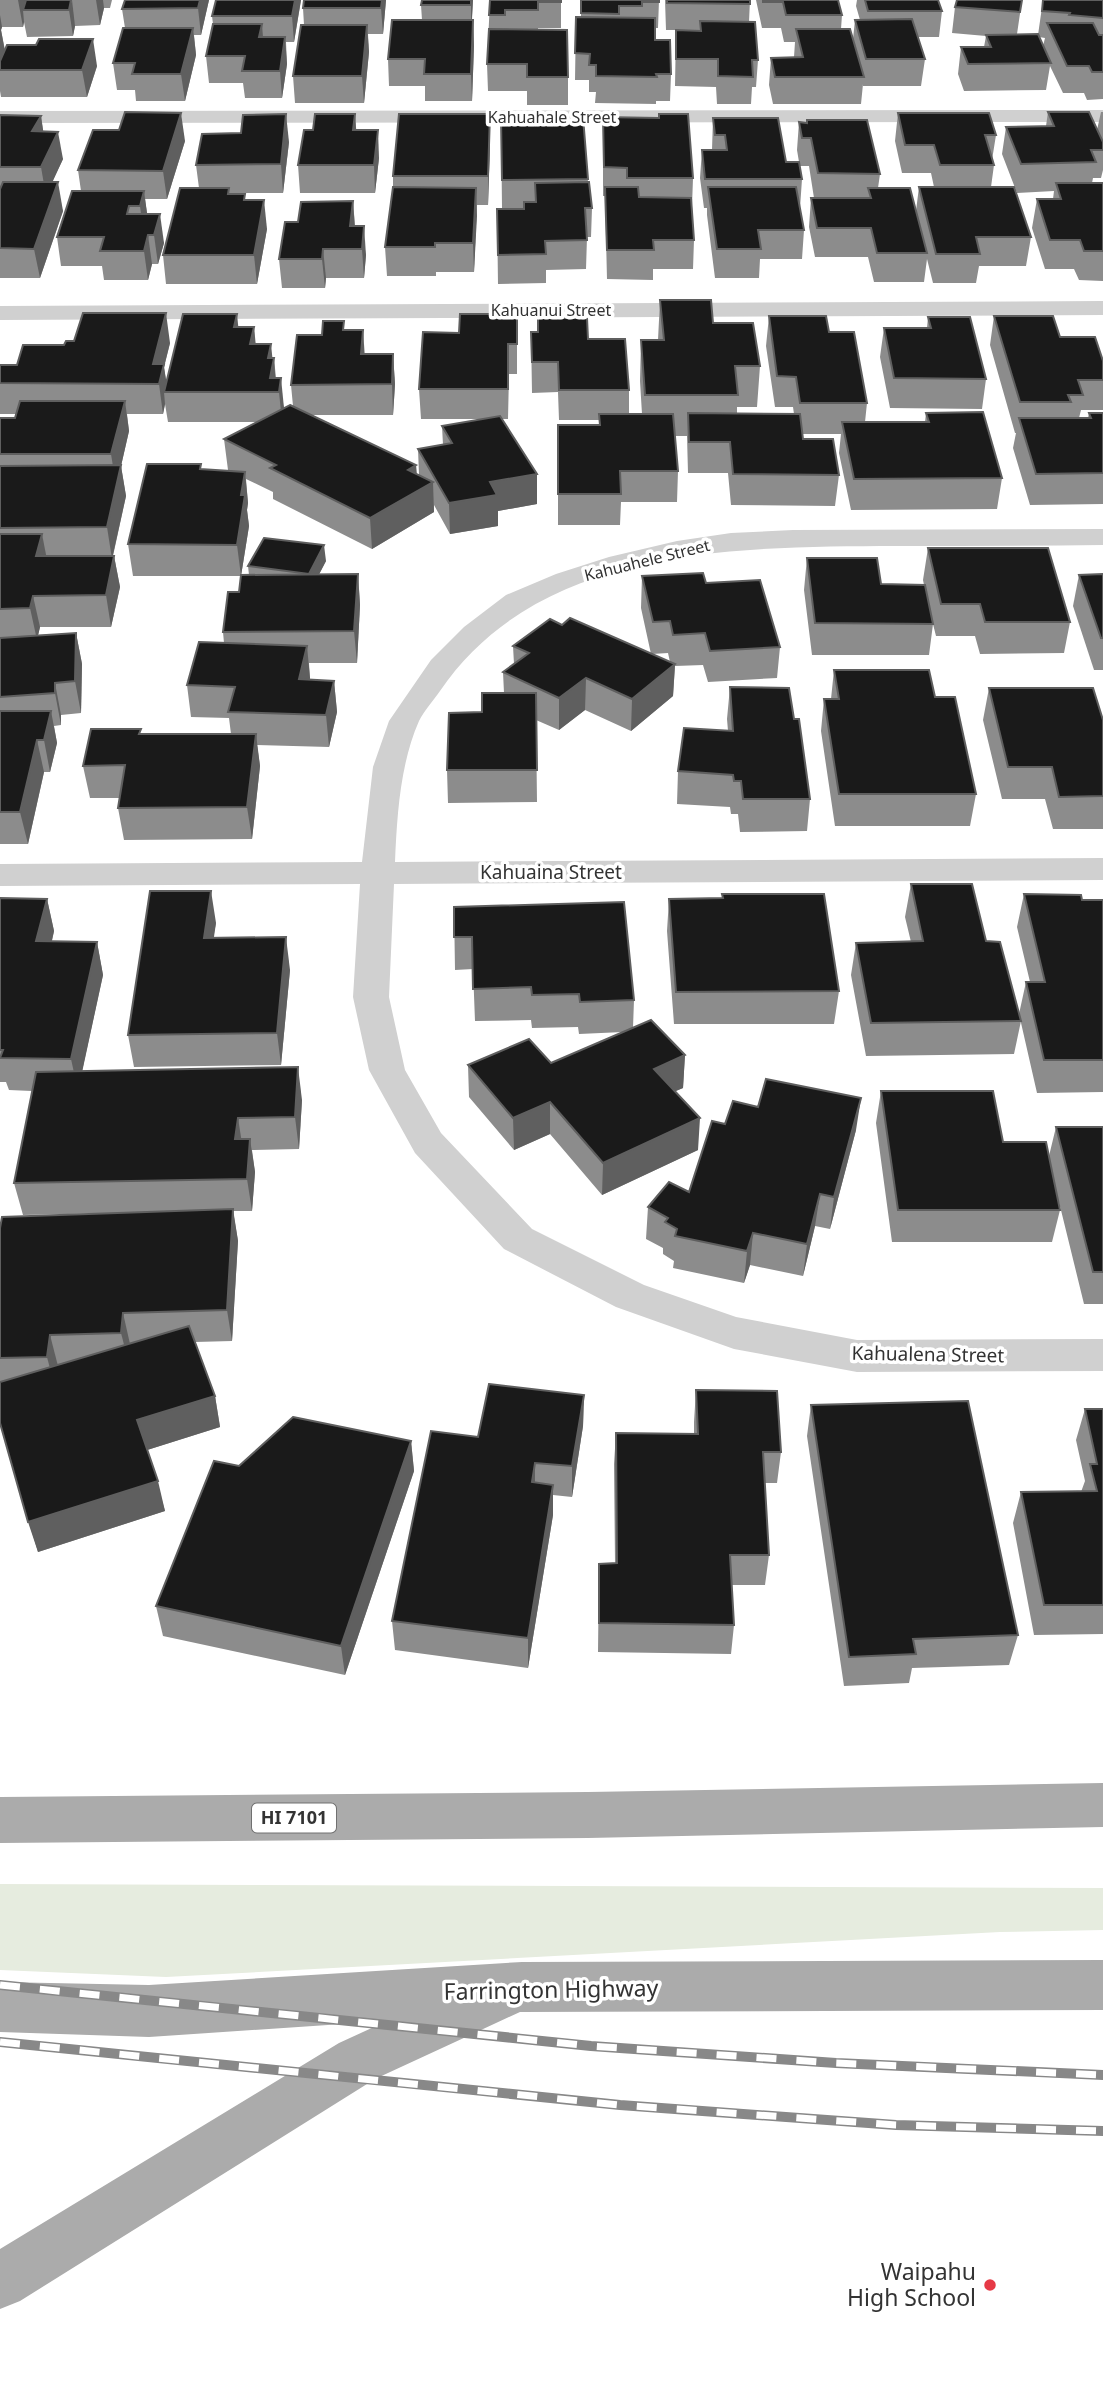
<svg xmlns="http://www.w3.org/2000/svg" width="1103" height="2393" viewBox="0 0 1103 2393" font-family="'Noto Sans',sans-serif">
  <rect width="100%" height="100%" fill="#fff"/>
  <path fill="#e6ecdf" d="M 0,1884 L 1103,1888 L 1103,1930 L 1000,1932 L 166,1977 L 0,1970 Z"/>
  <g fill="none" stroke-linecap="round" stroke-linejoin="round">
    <g fill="#d0d0d0" fill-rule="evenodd">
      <path d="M 1103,110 L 1103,122 L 0,123 L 0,111 Z"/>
      <path d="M 1103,301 L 1103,315 L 0,320 L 0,306 Z"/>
      <path d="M 1103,529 L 1103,545 C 1034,546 965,546 896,546 C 738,547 539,545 440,691 C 433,701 424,711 419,721 C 400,764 397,816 395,862 L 1103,858 L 1103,880 L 394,884 L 389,997 L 405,1070 L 441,1133 L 532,1229 L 644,1285 L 736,1317 L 857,1340 L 1103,1339 L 1103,1371 L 857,1372 L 734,1349 L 616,1307 L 504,1249 L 415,1153 L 369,1070 L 353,997 L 360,884 L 0,886 L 0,864 L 362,862 L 373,767 L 389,721 L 431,660 L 464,627 L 506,595 L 556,574 L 609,557 L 677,541 L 731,533 L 793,530 Z"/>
    </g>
    <g fill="#ababab" fill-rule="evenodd">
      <path d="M 1103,1783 L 1103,1827 L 588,1838 L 0,1843 L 0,1797 L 588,1792 Z"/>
      <path d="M 1103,1960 L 1103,2010 L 520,2012 L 375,2079 L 20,2301 L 0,2309 L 0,2249 L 339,2043 L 387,2021 L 149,2037 L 0,2032 L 0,1982 L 149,1985 L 522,1962 Z"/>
    </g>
    <g stroke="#888" stroke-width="10">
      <g id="rail">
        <path d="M 0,1985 L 591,2046 L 836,2063 L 1103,2075"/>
        <path d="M 0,2042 L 620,2105 L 896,2125 L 1103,2131"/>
      </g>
    </g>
    <use href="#rail" stroke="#fff" stroke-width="7" stroke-dasharray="20" stroke-linecap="butt"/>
  </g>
  <g fill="#8c8c8c" fill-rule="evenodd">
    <path d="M 0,0 L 112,0 L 110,8 L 104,8 L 100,25 L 75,26 L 73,36 L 27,37 L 24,22 L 23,27 L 2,27 L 1,30 L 5,50 L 97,66 L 87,97 L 1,97 L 0,91 Z"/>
    <path d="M 125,0 L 209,0 L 201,35 L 194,35 L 196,55 L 185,101 L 136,101 L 135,90 L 117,90 L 113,63 L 125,28 L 122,9 Z"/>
    <path d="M 301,0 L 294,42 L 286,42 L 287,64 L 282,98 L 245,98 L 243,83 L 209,83 L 206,56 L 213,24 L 212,16 Z"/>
    <path d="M 304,0 L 386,0 L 383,34 L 368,34 L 369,52 L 364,103 L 295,103 L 293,76 L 304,25 L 303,8 Z"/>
    <path d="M 473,0 L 472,20 L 473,20 L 474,46 L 472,101 L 425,101 L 425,86 L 389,86 L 388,59 L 422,20 L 421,5 Z"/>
    <path d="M 490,0 L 561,0 L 561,28 L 538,28 L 538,30 L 568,77 L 568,105 L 527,105 L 527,91 L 488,91 L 487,64 Z"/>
    <path d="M 581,0 L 659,0 L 658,28 L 655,28 L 655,40 L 671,74 L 670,101 L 656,101 L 656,104 L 595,103 L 596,92 L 589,92 L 589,80 L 575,80 L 576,17 L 581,17 Z"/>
    <path d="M 665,0 L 750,0 L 749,22 L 758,60 L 756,87 L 752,87 L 751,104 L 717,104 L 716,87 L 675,86 L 676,30 L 700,31 L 700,30 L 666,30 Z"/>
    <path d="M 756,0 L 838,0 L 842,15 L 841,29 L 853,39 L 855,20 L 860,20 L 856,6 L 857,0 L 938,0 L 942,11 L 939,37 L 918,37 L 925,59 L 921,86 L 863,86 L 863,84 L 861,104 L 773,104 L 769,85 L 771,58 L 794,57 L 795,42 L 784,42 L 781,28 L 762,28 Z"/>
    <path d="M 1022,0 L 1017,34 L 1038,35 L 1043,0 L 1103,0 L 1103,99 L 1087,100 L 1084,93 L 1063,93 L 1050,66 L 1046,90 L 964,91 L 958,74 L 961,47 L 984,47 L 986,36 L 952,33 L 955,7 ZM 1039,37 L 1045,38 L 1043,46 Z"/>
    <path d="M 1048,112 L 1097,130 L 1101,112 L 1103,112 L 1103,170 L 1101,178 L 1093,178 L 1092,183 L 1103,183 L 1103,281 L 1079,280 L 1074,269 L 1045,269 L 1032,228 L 1037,199 L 1053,199 L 1054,191 L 1017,193 L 1002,154 L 1006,127 L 1046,126 Z"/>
    <path d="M 898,113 L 996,135 L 992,160 L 994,165 L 991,187 L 1031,237 L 1026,266 L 979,266 L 976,283 L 933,283 L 927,259 L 924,282 L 874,282 L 868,257 L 815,257 L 809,227 L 811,198 L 814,198 L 809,166 L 800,166 L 802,179 L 800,208 L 804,230 L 802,259 L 760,259 L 759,278 L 715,278 L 707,215 L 707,208 L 704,208 L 700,178 L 702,150 L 712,150 L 713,118 L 786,162 L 799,162 L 797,150 L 799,122 L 880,174 L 878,188 L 916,211 L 919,187 L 934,187 L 931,173 L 902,173 L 895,141 Z"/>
    <path d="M 355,114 L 356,130 L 379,158 L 375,193 L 300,193 L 298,165 L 313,130 Z"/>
    <path d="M 490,114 L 490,142 L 488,205 L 477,205 L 474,272 L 436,272 L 436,276 L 387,276 L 385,247 L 393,187 L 393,176 Z"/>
    <path d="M 0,115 L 41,116 L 43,131 L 63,159 L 52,182 L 63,211 L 40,278 L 0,278 Z"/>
    <path d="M 583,117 L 588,182 L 592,208 L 591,237 L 587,237 L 586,269 L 546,270 L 546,283 L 498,284 L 497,209 L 524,209 L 502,208 L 501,118 Z"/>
    <path d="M 603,117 L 693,178 L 692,206 L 694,240 L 693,269 L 653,269 L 653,280 L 607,279 L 605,196 L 603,196 Z"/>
    <path d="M 185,141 L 167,199 L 145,199 L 147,214 L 164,243 L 158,264 L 152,264 L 148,280 L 104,280 L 102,266 L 61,266 L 57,237 L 81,191 L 78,170 Z"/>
    <path d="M 289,142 L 283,193 L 230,193 L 246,200 L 267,229 L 257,284 L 166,284 L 163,255 L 199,188 L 196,165 Z"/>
    <path d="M 353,201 L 355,226 L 366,255 L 364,278 L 326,278 L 325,288 L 282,288 L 279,259 L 298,222 Z"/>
    <path d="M 660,300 L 713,323 L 760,366 L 757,407 L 737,407 L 737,413 L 794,414 L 793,407 L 775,407 L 766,346 L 769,316 L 829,332 L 867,403 L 865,422 L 925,422 L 926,413 L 1002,478 L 997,509 L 851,510 L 839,453 L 841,434 L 803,434 L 803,439 L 839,475 L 835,506 L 731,505 L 728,473 L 688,473 L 687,436 L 675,436 L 678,471 L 677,502 L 621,502 L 620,525 L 558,525 L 558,425 L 599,425 L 599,420 L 559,420 L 558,392 L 532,393 L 531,332 L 588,339 L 629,390 L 629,414 L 642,414 L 640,381 L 641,340 L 658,340 Z"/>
    <path d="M 517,314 L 517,374 L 509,374 L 508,419 L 502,419 L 537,504 L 498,511 L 498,526 L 450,534 L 434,505 L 434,512 L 372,549 L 273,499 L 273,492 L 246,479 L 248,503 L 247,510 L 249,526 L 241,576 L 133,576 L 128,544 L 202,469 L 230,471 L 228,470 L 224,439 L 256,422 L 168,422 L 165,404 L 163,414 L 127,414 L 129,431 L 121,466 L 126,496 L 113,556 L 114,556 L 120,587 L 111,627 L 40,627 L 38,635 L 76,633 L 82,664 L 81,713 L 61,715 L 61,725 L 54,726 L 57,743 L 50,772 L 44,772 L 28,844 L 0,844 L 0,418 L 15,418 L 16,414 L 0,414 L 0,365 L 17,365 L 64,345 L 170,343 L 164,367 L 166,381 L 238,327 L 254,327 L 255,344 L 272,358 L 274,358 L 276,378 L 284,408 L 293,406 L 291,385 L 322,335 L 344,330 L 363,330 L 364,354 L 393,354 L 395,384 L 393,415 L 312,415 L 416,465 L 417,474 L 419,475 L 418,449 L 443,445 L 442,426 L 481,419 L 421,419 L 419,389 L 459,333 Z"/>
    <path d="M 994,316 L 1060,337 L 1103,361 L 1103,410 L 1081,410 L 1079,418 L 1088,418 L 1089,413 L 1103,413 L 1103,504 L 1030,505 L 1013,448 L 1016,433 L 1015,433 L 990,345 Z"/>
    <path d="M 928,317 L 986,379 L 982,409 L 890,408 L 880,357 L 884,328 L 927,328 Z"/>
    <path d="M 928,548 L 1070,622 L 1064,653 L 980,654 L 975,636 L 936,636 L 933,624 L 929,655 L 812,655 L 804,590 L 807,558 L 881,584 L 924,585 L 923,580 Z"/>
    <path d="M 326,561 L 319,574 L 358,574 L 360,605 L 357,663 L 309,663 L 310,680 L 334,681 L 337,712 L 329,747 L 257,745 L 260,766 L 252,839 L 124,840 L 118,808 L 120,798 L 90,798 L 83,766 L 142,734 L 231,734 L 229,718 L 191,717 L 187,685 L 224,643 L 223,632 L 239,592 L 249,575 L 248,566 Z"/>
    <path d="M 1103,574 L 1103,670 L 1094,670 L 1073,606 L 1079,575 Z"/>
    <path d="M 642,576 L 706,583 L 780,647 L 777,678 L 708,682 L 703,665 L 675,666 L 673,696 L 631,731 L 585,710 L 559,730 L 536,720 L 537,802 L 448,803 L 447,770 L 482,712 L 504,693 L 503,672 L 514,664 L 513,646 L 651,654 L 641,608 ZM 668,653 L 670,662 L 652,654 Z"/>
    <path d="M 834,670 L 935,697 L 976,794 L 970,826 L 835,826 L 821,731 L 824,699 L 831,699 Z"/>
    <path d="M 730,687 L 794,719 L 810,799 L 807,831 L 740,832 L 738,814 L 731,814 L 730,807 L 677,804 L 678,771 L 728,731 L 727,719 Z"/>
    <path d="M 989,688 L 1103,720 L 1103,829 L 1053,829 L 1045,799 L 1002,799 L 983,720 Z"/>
    <path d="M 911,884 L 986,941 L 1021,1021 L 1014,1054 L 866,1056 L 851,975 L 856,943 L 911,942 L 905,917 Z"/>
    <path d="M 722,894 L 839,991 L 834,1024 L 674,1024 L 667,931 L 669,899 L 722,898 Z"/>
    <path d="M 1024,894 L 1082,900 L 1103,900 L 1103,1092 L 1037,1093 L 1019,1014 L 1026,982 L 1030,982 L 1017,927 Z"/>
    <path d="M 0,898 L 47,899 L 54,931 L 52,941 L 97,942 L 103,975 L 82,1071 L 302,1100 L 299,1149 L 252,1150 L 255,1172 L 252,1211 L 233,1211 L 238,1241 L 232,1341 L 195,1342 L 215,1396 L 220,1427 L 147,1450 L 165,1511 L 38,1552 L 0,1423 L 0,1228 L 112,1213 L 23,1215 L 14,1183 L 32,1091 L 9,1090 L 6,1082 L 0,1082 Z"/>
    <path d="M 454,907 L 634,1000 L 633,1028 L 685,1055 L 683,1088 L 675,1091 L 698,1150 L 602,1195 L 550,1134 L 514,1150 L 469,1097 L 468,1065 L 551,1063 L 623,1032 L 579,1034 L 578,1027 L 532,1028 L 531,1020 L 475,1021 L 473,969 L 455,970 Z"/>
    <path d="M 216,923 L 213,938 L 290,970 L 281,1065 L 134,1067 L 128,1035 Z"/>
    <path d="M 881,1091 L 1003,1142 L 1049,1156 L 1056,1127 L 1103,1127 L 1103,1304 L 1084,1304 L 1059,1202 L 1060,1210 L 1052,1242 L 892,1242 L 876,1123 Z"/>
    <path d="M 725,1124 L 856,1130 L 830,1229 L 815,1226 L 803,1276 L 750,1265 L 744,1283 L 673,1268 L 674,1261 L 663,1254 L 663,1248 L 646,1239 L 648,1207 L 689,1192 Z"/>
    <path d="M 696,1390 L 781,1452 L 777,1483 L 765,1483 L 769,1555 L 765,1585 L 732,1585 L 734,1625 L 731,1654 L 598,1652 L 599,1564 L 615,1563 L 614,1464 L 616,1433 L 694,1434 L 694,1422 Z"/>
    <path d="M 584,1395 L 583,1426 L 572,1497 L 553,1495 L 553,1515 L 528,1668 L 395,1650 L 392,1621 L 478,1437 Z"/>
    <path d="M 811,1405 L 1018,1635 L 1009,1665 L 912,1668 L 909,1683 L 844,1686 L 807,1436 Z"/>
    <path d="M 1085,1409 L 1103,1409 L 1103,1634 L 1034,1635 L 1013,1523 L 1021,1492 L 1081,1492 L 1085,1481 L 1076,1440 Z"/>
    <path d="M 411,1441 L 414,1471 L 345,1675 L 163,1636 L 156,1606 L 239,1466 Z"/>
  </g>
  <g fill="#5f5f5f">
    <path d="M 18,0 L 33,0 L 23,10 L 24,22 L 23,27 Z"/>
    <path d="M 72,0 L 75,26 L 73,36 L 69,10 Z"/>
    <path d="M 96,0 L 103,0 L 104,8 L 100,25 Z"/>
    <path d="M 200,0 L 209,0 L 201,35 L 198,8 Z"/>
    <path d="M 295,0 L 301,0 L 294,42 L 292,16 Z"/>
    <path d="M 382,0 L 386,0 L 383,34 L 381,8 Z"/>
    <path d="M 471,0 L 473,0 L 471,32 Z"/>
    <path d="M 0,15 L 2,27 L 1,30 L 5,52 L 0,63 Z"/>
    <path d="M 473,20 L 474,46 L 472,101 L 471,74 Z"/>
    <path d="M 262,24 L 264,51 L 259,37 Z"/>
    <path d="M 367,25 L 369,52 L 364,103 L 362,76 Z"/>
    <path d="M 193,28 L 196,55 L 185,101 L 181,74 Z"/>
    <path d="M 285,37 L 287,64 L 282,98 L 280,71 Z"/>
    <path d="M 93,39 L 97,66 L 87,97 L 82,70 Z"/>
    <path d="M 181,113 L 185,141 L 167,199 L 163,171 Z"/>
    <path d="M 286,114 L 289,142 L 283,193 L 281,164 Z"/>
    <path d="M 355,114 L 357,141 L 353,130 Z"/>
    <path d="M 490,114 L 490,142 L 488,205 L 488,176 Z"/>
    <path d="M 41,116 L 45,143 L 32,131 Z"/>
    <path d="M 378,130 L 379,158 L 375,193 L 374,165 Z"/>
    <path d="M 58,132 L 63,159 L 46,196 L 41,167 Z"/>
    <path d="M 58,182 L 63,211 L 40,278 L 34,249 Z"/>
    <path d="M 476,188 L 477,216 L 474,272 L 473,243 Z"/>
    <path d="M 144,191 L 148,220 L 144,235 L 140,206 Z"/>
    <path d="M 264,200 L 267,229 L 257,284 L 254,255 Z"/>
    <path d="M 353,201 L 355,230 L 350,226 Z"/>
    <path d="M 160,214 L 164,243 L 158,264 L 154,235 Z"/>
    <path d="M 364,226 L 366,255 L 364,278 L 362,249 Z"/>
    <path d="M 148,235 L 152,264 L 148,280 L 144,251 Z"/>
    <path d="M 323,249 L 326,278 L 325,288 L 322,259 Z"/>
    <path d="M 166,313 L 170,343 L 164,367 L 168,392 L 164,392 L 165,404 L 163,414 L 159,384 L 153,364 Z"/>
    <path d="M 237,314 L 240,344 L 234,327 Z"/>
    <path d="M 254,327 L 257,357 L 250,344 Z"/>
    <path d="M 363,330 L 365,359 L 361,354 Z"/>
    <path d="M 271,344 L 273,364 L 274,358 L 276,388 L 272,392 L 268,358 Z"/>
    <path d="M 393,354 L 395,384 L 393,415 L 392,384 Z"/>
    <path d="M 281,378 L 284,408 L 282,422 L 279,392 Z"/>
    <path d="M 125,401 L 129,431 L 121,466 L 126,496 L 112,559 L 107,527 L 116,485 L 111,454 Z"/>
    <path d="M 416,465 L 417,490 L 433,482 L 434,512 L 372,549 L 370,518 L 408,470 Z"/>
    <path d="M 245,472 L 248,503 L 247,510 L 249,526 L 241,576 L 237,545 L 241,495 Z"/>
    <path d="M 537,474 L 537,504 L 498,511 L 498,526 L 450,534 L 449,503 L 490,482 Z"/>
    <path d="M 42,534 L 48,565 L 36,556 Z"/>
    <path d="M 324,545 L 326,561 L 311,590 L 309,574 Z"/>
    <path d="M 114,556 L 120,587 L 111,627 L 106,595 Z"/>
    <path d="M 358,574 L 360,605 L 357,663 L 354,631 Z"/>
    <path d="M 33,596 L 40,627 L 37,640 L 30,608 Z"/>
    <path d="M 76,633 L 82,664 L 81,713 L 75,681 Z"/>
    <path d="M 307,646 L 310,678 L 302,711 L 299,679 Z"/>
    <path d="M 675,664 L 673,696 L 631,731 L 632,699 Z"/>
    <path d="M 586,678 L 585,710 L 559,730 L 559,698 Z"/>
    <path d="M 334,681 L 337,712 L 329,747 L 326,715 Z"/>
    <path d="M 55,683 L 61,715 L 61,725 L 55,693 Z"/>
    <path d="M 51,711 L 57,743 L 50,772 L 44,740 Z"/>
    <path d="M 256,734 L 260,766 L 252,839 L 247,807 Z"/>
    <path d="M 37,740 L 44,772 L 28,844 L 20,812 Z"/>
    <path d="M 211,891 L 216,923 L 209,971 L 204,938 Z"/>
    <path d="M 47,899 L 54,931 L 44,974 L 36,941 Z"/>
    <path d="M 286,937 L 290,970 L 281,1065 L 277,1033 Z"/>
    <path d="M 97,942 L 103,975 L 78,1091 L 71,1059 Z"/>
    <path d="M 685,1055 L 683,1088 L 653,1101 L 654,1069 Z"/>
    <path d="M 298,1067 L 302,1100 L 299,1149 L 295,1117 Z"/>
    <path d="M 861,1098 L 856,1130 L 830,1229 L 834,1197 Z"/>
    <path d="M 550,1102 L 550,1134 L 514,1150 L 513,1118 Z"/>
    <path d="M 238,1118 L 243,1150 L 235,1139 Z"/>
    <path d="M 700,1118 L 698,1150 L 602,1195 L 603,1163 Z"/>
    <path d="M 250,1139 L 255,1172 L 252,1211 L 247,1179 Z"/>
    <path d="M 820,1194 L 815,1226 L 803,1276 L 807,1244 Z"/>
    <path d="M 233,1209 L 238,1241 L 232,1341 L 227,1310 Z"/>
    <path d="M 753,1233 L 750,1265 L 744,1283 L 747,1251 Z"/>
    <path d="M 123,1313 L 130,1344 L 129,1364 L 121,1333 Z"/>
    <path d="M 50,1335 L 58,1366 L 55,1388 L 47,1357 Z"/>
    <path d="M 584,1395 L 583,1426 L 572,1497 L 572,1466 Z"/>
    <path d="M 215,1396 L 220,1427 L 144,1451 L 137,1420 Z"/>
    <path d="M 411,1441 L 414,1471 L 345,1675 L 341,1646 Z"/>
    <path d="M 535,1463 L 535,1493 L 532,1482 Z"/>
    <path d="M 158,1481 L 165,1511 L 38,1552 L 28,1522 Z"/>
    <path d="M 553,1485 L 553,1515 L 528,1668 L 528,1638 Z"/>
  </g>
  <g fill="#1a1a1a" stroke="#5f5f5f" stroke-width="2">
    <path d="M 26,0 L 71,0 L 69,10 L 23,10 Z"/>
    <path d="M 125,0 L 200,0 L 198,8 L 122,9 Z"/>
    <path d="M 216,0 L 295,0 L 292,16 L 212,16 Z"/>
    <path d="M 304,0 L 382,0 L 381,8 L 303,8 Z"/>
    <path d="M 422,0 L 471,0 L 471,5 L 421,5 Z"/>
    <path d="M 490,0 L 561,0 L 561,2 L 538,2 L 538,10 L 505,10 L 505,15 L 489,15 Z"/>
    <path d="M 581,0 L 659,0 L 659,2 L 642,2 L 642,6 L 619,6 L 619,14 L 581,13 Z"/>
    <path d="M 667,0 L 750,0 L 750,4 L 667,3 Z"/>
    <path d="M 763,0 L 838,0 L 842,15 L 786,15 L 783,2 L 763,2 Z"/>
    <path d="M 865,0 L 938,0 L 942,11 L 868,11 Z"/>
    <path d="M 957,0 L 1022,0 L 1020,12 L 955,7 Z"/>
    <path d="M 1043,0 L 1103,0 L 1103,18 L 1069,15 L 1070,13 L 1042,11 Z"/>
    <path d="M 576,17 L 655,18 L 655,40 L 670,40 L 671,74 L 656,74 L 657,77 L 596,76 L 596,65 L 589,65 L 590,54 L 575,53 Z"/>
    <path d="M 912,19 L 925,59 L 866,59 L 855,20 Z"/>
    <path d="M 392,20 L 473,20 L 471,74 L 424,74 L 425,59 L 388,59 Z"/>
    <path d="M 700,21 L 755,22 L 758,60 L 752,60 L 753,77 L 718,76 L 718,59 L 676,59 L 676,30 L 701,31 Z"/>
    <path d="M 1047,23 L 1093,23 L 1099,35 L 1103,35 L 1103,72 L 1092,72 L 1089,66 L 1067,66 Z"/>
    <path d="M 213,24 L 262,24 L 259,37 L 285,37 L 280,71 L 242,71 L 245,56 L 206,56 Z"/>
    <path d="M 301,25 L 367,25 L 362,76 L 293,76 Z"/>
    <path d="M 123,28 L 193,28 L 181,74 L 132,74 L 135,63 L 113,63 Z"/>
    <path d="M 489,29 L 567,30 L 568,77 L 527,77 L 527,64 L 487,64 Z"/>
    <path d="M 796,29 L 850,29 L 864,77 L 775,77 L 771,58 L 803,57 Z"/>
    <path d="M 1038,34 L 1051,63 L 968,64 L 961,47 L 991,47 L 986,35 Z"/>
    <path d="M 39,39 L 93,39 L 82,70 L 0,70 L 0,61 L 7,45 L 36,45 Z"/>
    <path d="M 125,112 L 181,113 L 163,171 L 78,170 L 93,130 L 119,130 Z"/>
    <path d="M 1048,112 L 1089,112 L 1103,142 L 1103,150 L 1091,150 L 1096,162 L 1021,164 L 1006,127 L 1054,126 Z"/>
    <path d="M 898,113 L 989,113 L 996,135 L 985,135 L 994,165 L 940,165 L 934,145 L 905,145 Z"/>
    <path d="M 286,114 L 281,164 L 196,165 L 202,134 L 241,133 L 243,115 Z"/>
    <path d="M 315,114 L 355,114 L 353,130 L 378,130 L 374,165 L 298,165 L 304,130 L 313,130 Z"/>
    <path d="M 399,114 L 490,114 L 488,176 L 393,176 Z"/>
    <path d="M 659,114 L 688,114 L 693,178 L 627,178 L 627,168 L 604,167 L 603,117 L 659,118 Z"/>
    <path d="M 0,115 L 41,116 L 32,131 L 58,132 L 41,167 L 0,167 Z"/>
    <path d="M 583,117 L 588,179 L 502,180 L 501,118 Z"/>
    <path d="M 713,118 L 778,118 L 786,162 L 799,162 L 802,179 L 705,179 L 702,150 L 727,150 L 725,135 L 715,135 Z"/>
    <path d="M 807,120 L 867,120 L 880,174 L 818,173 L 811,138 L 802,138 L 799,122 L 807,123 Z"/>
    <path d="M 3,182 L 58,182 L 34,249 L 0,248 L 0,189 Z"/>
    <path d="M 589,182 L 592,208 L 585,208 L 587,240 L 545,241 L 546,254 L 498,255 L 497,209 L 524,209 L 524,202 L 536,202 L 535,183 Z"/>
    <path d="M 1056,183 L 1103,183 L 1103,251 L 1084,251 L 1080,240 L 1050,240 L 1037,199 L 1061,199 Z"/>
    <path d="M 393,187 L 476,188 L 473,243 L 435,243 L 435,247 L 385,247 Z"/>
    <path d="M 605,187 L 638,187 L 639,197 L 691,198 L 694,240 L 653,240 L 654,250 L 607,250 Z"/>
    <path d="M 708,187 L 796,187 L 804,230 L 758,230 L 761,249 L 717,249 Z"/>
    <path d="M 919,187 L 1014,187 L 1031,237 L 976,237 L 980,254 L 936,254 Z"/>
    <path d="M 180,188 L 229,188 L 228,194 L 245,194 L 244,200 L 264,200 L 254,255 L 163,255 Z"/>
    <path d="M 868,188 L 910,188 L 927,253 L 877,253 L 871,228 L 817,228 L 811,198 L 871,198 Z"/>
    <path d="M 72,191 L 144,191 L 140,206 L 129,206 L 127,214 L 160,214 L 154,235 L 148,235 L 144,251 L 100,251 L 104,237 L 57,237 Z"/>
    <path d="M 353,201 L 350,226 L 364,226 L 362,249 L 323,249 L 322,259 L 279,259 L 285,222 L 298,222 L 301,202 Z"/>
    <path d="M 660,300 L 711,300 L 713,323 L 753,323 L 760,366 L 735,366 L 738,395 L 645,395 L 641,340 L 664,340 Z"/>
    <path d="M 83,313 L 166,313 L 153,364 L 164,364 L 159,384 L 0,383 L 0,365 L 17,365 L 23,345 L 64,345 L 66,341 L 74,341 Z"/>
    <path d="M 183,314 L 237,314 L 234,327 L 254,327 L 250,344 L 271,344 L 268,358 L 274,358 L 270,378 L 281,378 L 279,392 L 164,392 Z"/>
    <path d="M 460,314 L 517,314 L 517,344 L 508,344 L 508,389 L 419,389 L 423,332 L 459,333 Z"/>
    <path d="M 769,316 L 826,316 L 829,332 L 854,332 L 867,403 L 800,403 L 796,377 L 777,376 Z"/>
    <path d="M 994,316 L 1053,316 L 1060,337 L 1095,337 L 1103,361 L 1103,380 L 1078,380 L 1083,395 L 1068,395 L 1071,402 L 1020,402 Z"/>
    <path d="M 928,317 L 970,317 L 986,379 L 894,378 L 884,328 L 931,328 Z"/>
    <path d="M 538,318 L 587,318 L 588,339 L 625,339 L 629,390 L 559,390 L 558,362 L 532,362 L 531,332 L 538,332 Z"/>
    <path d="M 323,321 L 344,321 L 343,330 L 363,330 L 361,354 L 393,354 L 392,384 L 291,385 L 297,335 L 322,335 Z"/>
    <path d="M 20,401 L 125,401 L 111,454 L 0,454 L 0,418 L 15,418 Z"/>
    <path d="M 290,405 L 416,465 L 408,470 L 433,482 L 370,518 L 270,468 L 276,465 L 224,439 Z"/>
    <path d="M 983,412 L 1002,478 L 854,479 L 842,422 L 929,422 L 926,413 Z"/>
    <path d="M 688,413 L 800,414 L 803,439 L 833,439 L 839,475 L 733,474 L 730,442 L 689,442 Z"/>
    <path d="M 1089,413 L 1103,413 L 1103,473 L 1036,474 L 1019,418 L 1091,418 Z"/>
    <path d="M 599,414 L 673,414 L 678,471 L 620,471 L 621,494 L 558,494 L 558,425 L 600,425 Z"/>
    <path d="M 500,416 L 537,474 L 490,482 L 497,495 L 449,503 L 418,449 L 452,443 L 442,426 Z"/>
    <path d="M 147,464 L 201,464 L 200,469 L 245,472 L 241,495 L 245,495 L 237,545 L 128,544 Z"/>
    <path d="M 121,465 L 107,527 L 0,528 L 0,466 Z"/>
    <path d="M 0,534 L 42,534 L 36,556 L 114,556 L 106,595 L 33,596 L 30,608 L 0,609 Z"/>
    <path d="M 264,538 L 324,545 L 309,574 L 248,566 Z"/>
    <path d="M 928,548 L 1048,548 L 1070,622 L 985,622 L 980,604 L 941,604 Z"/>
    <path d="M 807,558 L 877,558 L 881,584 L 925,585 L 933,624 L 815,623 Z"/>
    <path d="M 703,573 L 706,583 L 760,580 L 780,647 L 710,651 L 705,633 L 673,635 L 670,621 L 653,622 L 642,576 Z"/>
    <path d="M 358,574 L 354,631 L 223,632 L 228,592 L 239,592 L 241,575 Z"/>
    <path d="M 1103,574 L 1103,638 L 1101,638 L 1079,575 Z"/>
    <path d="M 570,618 L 675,664 L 632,699 L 586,678 L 559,698 L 503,672 L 529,653 L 513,646 L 550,619 L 562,625 Z"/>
    <path d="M 76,633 L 75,681 L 55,683 L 55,693 L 0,697 L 0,638 Z"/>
    <path d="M 199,642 L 307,646 L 299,679 L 334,681 L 326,715 L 228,712 L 235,687 L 187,685 Z"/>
    <path d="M 834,670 L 929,670 L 935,697 L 955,697 L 976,794 L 839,794 L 824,699 L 839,699 Z"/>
    <path d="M 730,687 L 789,688 L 794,719 L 799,719 L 810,799 L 743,799 L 741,781 L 734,781 L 733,775 L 678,771 L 684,728 L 733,731 Z"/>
    <path d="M 989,688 L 1093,688 L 1103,720 L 1103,796 L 1059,797 L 1052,767 L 1008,767 Z"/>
    <path d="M 482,693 L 536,693 L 537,770 L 447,770 L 449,713 L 482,712 Z"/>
    <path d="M 0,711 L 51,711 L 44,740 L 37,740 L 20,812 L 0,812 Z"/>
    <path d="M 91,729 L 141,729 L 139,734 L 256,734 L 247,807 L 118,808 L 125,765 L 83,766 Z"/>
    <path d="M 911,884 L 972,884 L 986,941 L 1000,942 L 1021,1021 L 871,1023 L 856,943 L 923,941 Z"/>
    <path d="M 150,891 L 211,891 L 204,938 L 286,937 L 277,1033 L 128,1035 Z"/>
    <path d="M 722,894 L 824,894 L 839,991 L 676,992 L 669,899 L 723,898 Z"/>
    <path d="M 1024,894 L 1081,895 L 1082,900 L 1103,900 L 1103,1060 L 1044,1060 L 1026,982 L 1045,982 Z"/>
    <path d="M 0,898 L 47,899 L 36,941 L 97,942 L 71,1059 L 0,1058 L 3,1050 L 0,1050 Z"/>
    <path d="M 624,902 L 634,1000 L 580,1002 L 579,994 L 532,995 L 531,987 L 473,989 L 472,937 L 454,937 L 454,907 Z"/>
    <path d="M 651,1020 L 685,1055 L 654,1069 L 700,1118 L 603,1163 L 550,1102 L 513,1118 L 468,1065 L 529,1039 L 551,1063 Z"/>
    <path d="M 298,1067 L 295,1117 L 238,1118 L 235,1139 L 250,1139 L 247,1179 L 14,1183 L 36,1072 Z"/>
    <path d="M 766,1079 L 861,1098 L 834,1197 L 820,1194 L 807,1244 L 753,1233 L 747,1251 L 675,1236 L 677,1229 L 665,1222 L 668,1218 L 648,1207 L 669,1182 L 689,1192 L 712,1121 L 725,1124 L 733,1101 L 758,1107 Z"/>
    <path d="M 881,1091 L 993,1091 L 1003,1142 L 1046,1142 L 1060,1210 L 898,1210 Z"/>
    <path d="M 1056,1127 L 1103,1127 L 1103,1272 L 1093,1272 Z"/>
    <path d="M 233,1209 L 227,1310 L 123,1313 L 121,1333 L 50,1335 L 47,1357 L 0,1358 L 0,1228 L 2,1217 Z"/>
    <path d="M 189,1326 L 215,1396 L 137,1420 L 158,1481 L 28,1522 L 0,1423 L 0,1382 Z"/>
    <path d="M 489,1384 L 584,1395 L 572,1466 L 535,1463 L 532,1482 L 553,1485 L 528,1638 L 392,1621 L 431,1431 L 478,1437 Z"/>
    <path d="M 696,1390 L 777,1391 L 781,1452 L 763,1452 L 769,1555 L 730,1555 L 734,1625 L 599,1623 L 599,1564 L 617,1563 L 616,1433 L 698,1434 Z"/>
    <path d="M 968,1401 L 1018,1635 L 913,1639 L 916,1654 L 849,1657 L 811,1405 Z"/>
    <path d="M 1085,1409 L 1103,1409 L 1103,1605 L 1044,1605 L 1021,1492 L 1097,1491 L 1090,1464 L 1097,1464 Z"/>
    <path d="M 293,1417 L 411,1441 L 341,1646 L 156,1606 L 214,1461 L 239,1466 Z"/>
  </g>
  <circle fill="#e63946" stroke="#fff" stroke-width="2.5" cx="990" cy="2285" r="7"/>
  <g text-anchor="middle" stroke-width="7" stroke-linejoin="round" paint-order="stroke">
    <g font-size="16" fill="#333" stroke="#fff">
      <text x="552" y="123">Kahuahale Street</text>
      <text x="551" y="316">Kahuanui Street</text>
      <text transform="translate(647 560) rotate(-14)" y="6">Kahuahele Street</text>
    </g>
    <rect fill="#fff" stroke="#707070" stroke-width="2" x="252" y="1803.5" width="84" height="29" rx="5"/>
    <g font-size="18" font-weight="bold" fill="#333">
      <text x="294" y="1824">HI 7101</text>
    </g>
    <g font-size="19" fill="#333" stroke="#fff">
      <text x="551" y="879">Kahuaina Street</text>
      <text transform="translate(928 1354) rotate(1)" y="7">Kahualena Street</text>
    </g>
    <g font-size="23" fill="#333" stroke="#fff">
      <text transform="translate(551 1990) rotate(-1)" y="8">Farrington Highway</text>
    </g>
    <g font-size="23" fill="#333" stroke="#fff" text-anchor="end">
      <text x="976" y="2280">Waipahu<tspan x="976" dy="26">High School</tspan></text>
    </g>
  </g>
</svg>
